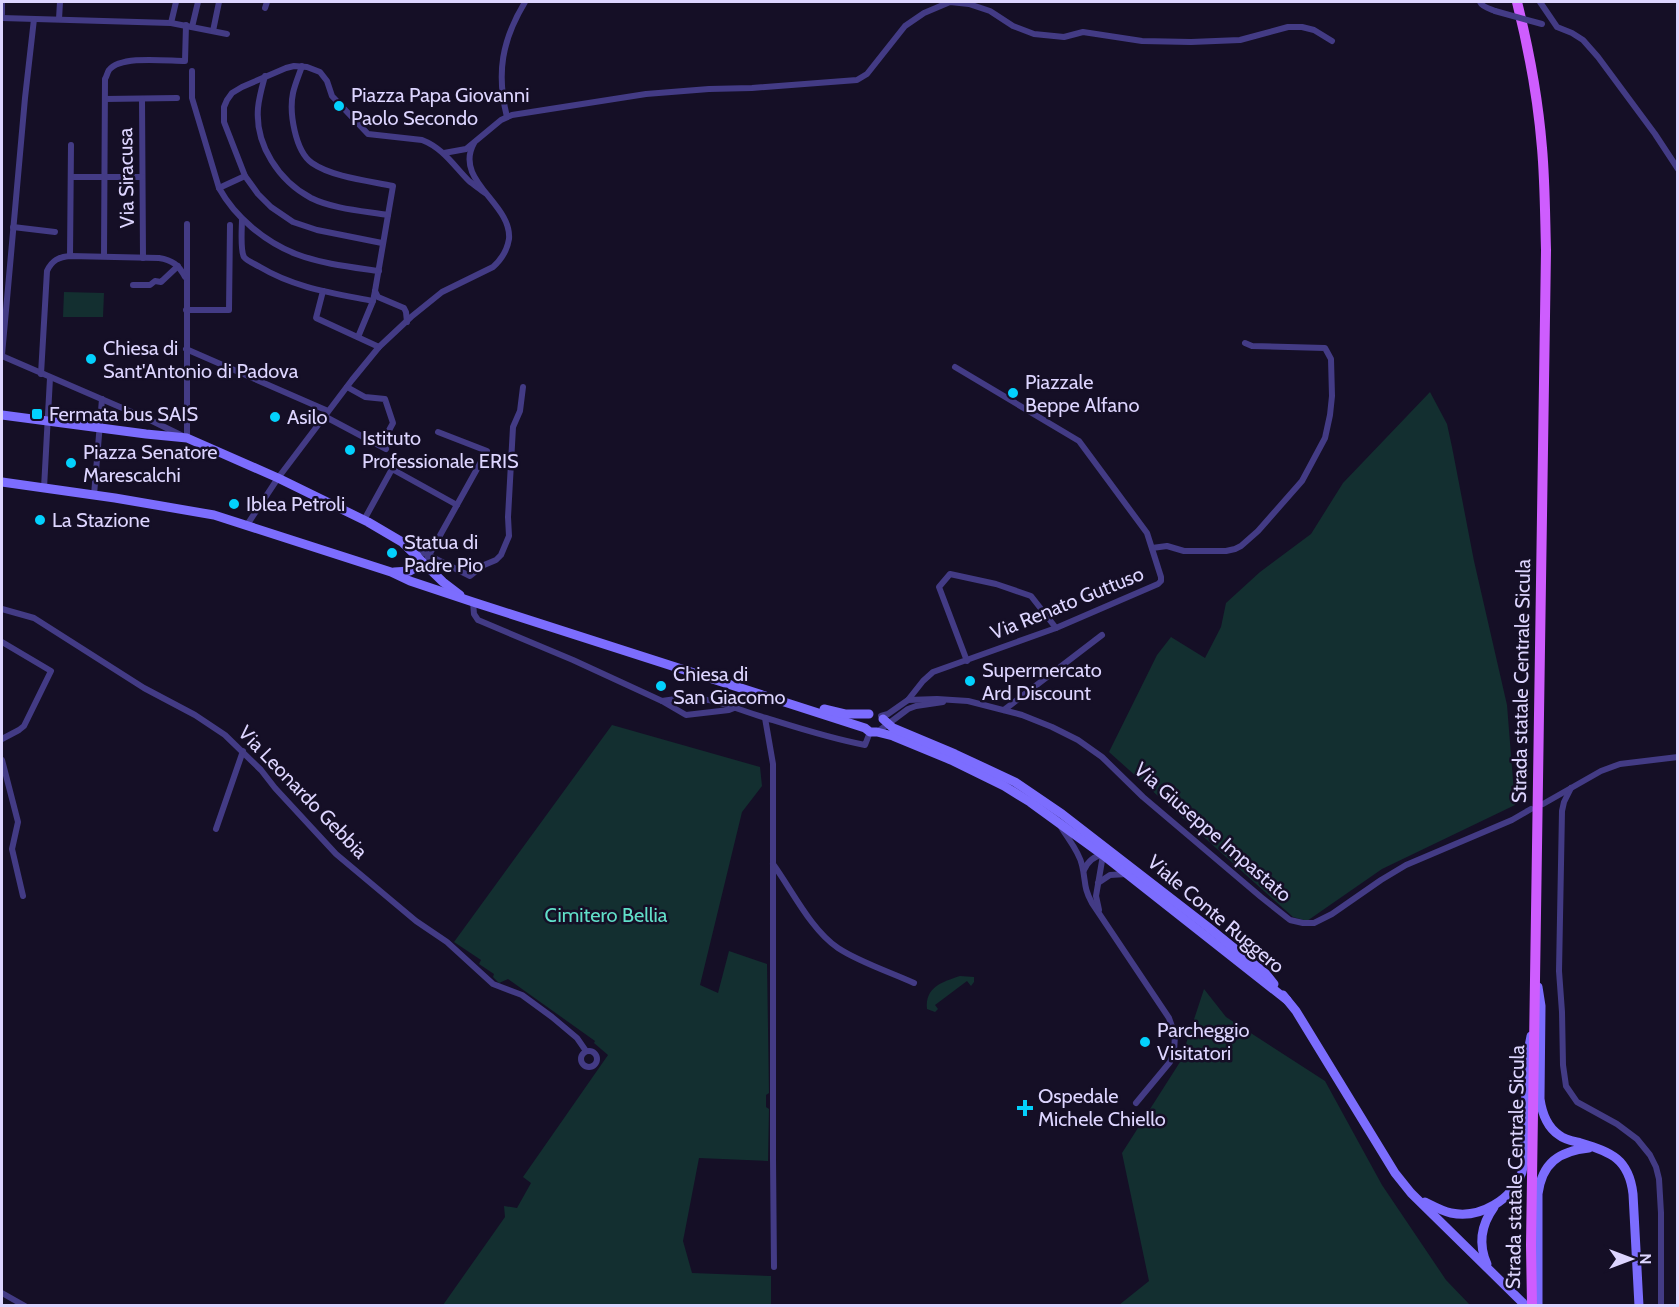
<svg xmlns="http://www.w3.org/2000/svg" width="1679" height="1307" viewBox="0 0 1679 1307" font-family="Cabin,sans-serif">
  <rect width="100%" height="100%" fill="#150f26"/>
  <g fill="#132f30">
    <path d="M 64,292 L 104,293 L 103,317 L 63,317 Z"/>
    <path d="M 1430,392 L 1447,424 L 1452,447 L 1474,561 L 1507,705 L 1515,805 L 1382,869 L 1307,921 L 1293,917 L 1109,752 L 1157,655 L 1171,637 L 1205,658 L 1221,627 L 1226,603 L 1260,572 L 1311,534 L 1343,483 Z"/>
    <path d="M 612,725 L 760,767 L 762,786 L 742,812 L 700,985 L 718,993 L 729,951 L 767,964 L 769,1093 L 766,1095 L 766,1107 L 769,1109 L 768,1161 L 699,1158 L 683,1241 L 692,1273 L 771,1276 L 771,1305 L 443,1305 L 505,1217 L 504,1206 L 517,1208 L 531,1183 L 523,1177 L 608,1055 L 594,1043 L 595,1041 L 508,979 L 499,983 L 493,977 L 494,974 L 479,964 L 481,960 L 454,942 Z"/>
    <path d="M 960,976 L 974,977 L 974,982 L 971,986 L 967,981 L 935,1005 L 938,1009 L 935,1012 L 927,1009 C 925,987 942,982 960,976 Z"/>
    <path d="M 1204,989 L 1226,1017 L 1325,1081 L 1382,1185 L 1446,1280 L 1470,1305 L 1119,1305 L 1149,1281 L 1122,1153 L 1180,1062 Z"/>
  </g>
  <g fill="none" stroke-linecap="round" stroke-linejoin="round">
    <g stroke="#433b85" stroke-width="6">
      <path d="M 1480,2 C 1482,7 1490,9 1495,11"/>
      <path d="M 1540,2 L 1557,27 L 1572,33 L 1583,40 L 1598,57 L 1655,134 L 1678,169"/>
      <path d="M 265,8 L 267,2"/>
      <path d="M 2,14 L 2,2"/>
      <path d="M 2,18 L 171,23 L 227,34"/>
      <path d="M 59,19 L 60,2"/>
      <path d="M 171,23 L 176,2"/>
      <path d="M 192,27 L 198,2"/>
      <path d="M 213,31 L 219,2"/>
      <path d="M 302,66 C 299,75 295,84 293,93 C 289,112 295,151 312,163 C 332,177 369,181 393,186 L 375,291 L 373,301 L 358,337"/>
      <path d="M 192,71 L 192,98 L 219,188 C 235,217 265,242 296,254 C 322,264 351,267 379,271"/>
      <path d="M 265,76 C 262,87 259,97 258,108 C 255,145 279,181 311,198 C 333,209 364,211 388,215"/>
      <path d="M 105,99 L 177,98"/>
      <path d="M 142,99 L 143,258"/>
      <path d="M 507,117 C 496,73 502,40 525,2"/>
      <path d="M 444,153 L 466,149 L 501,120 L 512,115 L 646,94 L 709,89 L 752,88 L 857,80 L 867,74 L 905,26 L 924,13 L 950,2 L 969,4 L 990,11 L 1013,26 L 1034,34 L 1064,37 L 1083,32 L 1142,41 L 1191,42 L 1240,40 L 1288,27 L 1302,27 L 1314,30 L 1332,41"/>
      <path d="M 71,177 L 142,177"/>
      <path d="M 219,188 L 245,176"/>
      <path d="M 242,219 C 242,228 240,250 244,257 C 247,261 255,264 260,267 C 295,288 333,293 373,301"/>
      <path d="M 13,227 L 55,232"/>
      <path d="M 382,243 L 317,230 L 293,222 L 271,207 L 258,194 L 245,176 L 224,122 L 224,107 L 227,100 L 232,93 L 242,87 L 286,68 L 294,66 L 307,67 L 320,72 L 327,81 L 332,96 L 368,134 L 422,140 C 443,148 454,166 469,181 C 474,185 480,189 485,193"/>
      <path d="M 70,256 L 71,145"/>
      <path d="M 104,256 L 105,79 C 107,76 107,73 109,70 C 121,55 167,61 185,61 L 186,25"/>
      <path d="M 133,285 L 150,285 L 155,281 L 161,282 L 178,266"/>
      <path d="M 323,291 L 316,318 L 379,347"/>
      <path d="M 375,291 L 378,297 L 404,308 L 406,312 L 407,322"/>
      <path d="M 186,310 L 229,310 L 230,225"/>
      <path d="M 186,349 L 328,411"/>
      <path d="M 2,355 L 25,98 L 34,19"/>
      <path d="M 2,356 L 150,420 L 187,438 L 187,224"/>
      <path d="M 41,374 L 47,271 C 52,260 59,257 70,256 L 159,258 C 172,260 179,265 185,277"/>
      <path d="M 347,387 L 365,397 L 385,399 L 393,423 L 387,434"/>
      <path d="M 324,416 L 386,449"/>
      <path d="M 44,488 L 50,378"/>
      <path d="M 94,495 L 102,399"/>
      <path d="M 364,520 L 392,469 L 457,505"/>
      <path d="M 247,525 L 278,478 L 352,380 L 379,347 L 411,317 L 442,292 L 493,267 C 502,259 507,251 509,239 C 512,203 453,181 474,143"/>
      <path d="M 408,545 L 470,576 L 484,565 L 496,560 L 501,555 L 509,536 L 508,517 L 513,427 L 520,411 L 523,387"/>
      <path d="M 1152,548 L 1167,546 L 1184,551 L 1226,551 L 1235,549 L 1241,546 L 1258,531 L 1302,481 L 1325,438 L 1330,415 L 1332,396 L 1331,359 L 1325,348 L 1252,346 L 1245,343"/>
      <path d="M 428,557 L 487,451 L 438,432"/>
      <path d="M 473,602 L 474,614 L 478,620 L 573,660 L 662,701 L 686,715 L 729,710 L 734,708"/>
      <path d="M 2,609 L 34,618 L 144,688 L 195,715 L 225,735 L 261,770 L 275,788 L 336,854 L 416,921 L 447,942 L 493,984 L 522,995 L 552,1017 L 577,1038 L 586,1051"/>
      <path d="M 2,642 L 51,671 L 24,726 L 19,730 L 2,739"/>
      <path d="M 967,661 L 939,587 L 950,574 L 996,584 L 1031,596 L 1056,628"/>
      <path d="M 908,700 L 923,681 L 933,672 L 1056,628 L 1158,584 L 1161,581 L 1161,577 L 1147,533 L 1079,441 L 955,367"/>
      <path d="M 662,701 C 707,692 725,706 766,718 C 798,728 832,739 865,745 L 870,732"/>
      <path d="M 1004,710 L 1102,635"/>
      <path d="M 881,716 L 888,714 L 908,700 L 937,699 L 968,701 L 1022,715 L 1052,727 L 1078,740 L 1102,757 L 1143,797 L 1261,897 L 1290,920 L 1303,923 L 1314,923 L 1332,914 L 1381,880 L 1406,865 L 1512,820 L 1531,809"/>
      <path d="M 765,718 L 773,764 L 773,1159 L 774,1267"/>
      <path d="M 880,730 L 908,709 L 916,706 L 943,702"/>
      <path d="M 2,760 L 18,822 L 12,849 L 23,896"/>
      <path d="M 1571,788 L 1564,802 L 1562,811 L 1559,971 L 1562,1012 L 1563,1065 L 1566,1086 L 1577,1102 L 1617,1124 L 1637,1139 L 1650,1155 L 1656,1167 L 1659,1179 L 1661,1213 L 1661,1306"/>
      <path d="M 1543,804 L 1601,771 L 1620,764 L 1678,757"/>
      <path d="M 1061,827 C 1068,839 1079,851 1082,865 C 1086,881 1083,887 1092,903 L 1169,1018 L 1175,1035 L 1174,1052 L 1170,1062 L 1136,1103"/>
      <path d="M 216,829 L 243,751"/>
      <path d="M 773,864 C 792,890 811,930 838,948 C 859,962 890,972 914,983"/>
      <path d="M 1084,870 C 1088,861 1094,856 1103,855"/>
      <path d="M 1098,883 L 1110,875 L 1127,874"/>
      <path d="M 1099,910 L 1096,896 L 1103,855"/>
      <circle cx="589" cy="1059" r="8"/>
      <path d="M 2,1293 L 25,1306"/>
    </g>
    <g stroke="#7c6dfe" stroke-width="9">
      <path d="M 2,415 L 146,434 L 187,438 L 278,478 L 368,522 L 402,542 L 443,582 L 460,595"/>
      <path d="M 2,482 L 115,498 L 214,515 L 391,572 L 410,581 L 473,602 L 865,728 L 870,732 L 877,732 L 893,736 L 951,760 L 1004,786 L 1030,802 L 1103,855 L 1287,1000"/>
      <path d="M 394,572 L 410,571 L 415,568 L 418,562 L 417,556"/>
      <path d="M 824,709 L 845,714 L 869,714"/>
      <path d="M 883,719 L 893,728 L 955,754 L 1015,782 L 1062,814 L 1208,927 L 1266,974 L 1274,984"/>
      <path d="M 1538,987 L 1541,1006 L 1540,1099 C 1542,1113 1547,1127 1559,1135 C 1565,1140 1573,1141 1581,1143 C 1611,1152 1629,1159 1633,1194 L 1639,1306"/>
      <path d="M 1283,995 L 1296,1011 L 1395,1173 L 1411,1193 L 1523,1303"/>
      <path d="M 1425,1202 C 1433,1206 1442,1211 1451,1213 C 1480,1219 1512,1200 1522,1172 C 1523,1168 1524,1163 1524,1158 L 1527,1057 L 1531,1036"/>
      <path d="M 1487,1264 C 1478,1244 1481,1225 1494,1207"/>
      <path d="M 1538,1306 L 1538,1194 C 1542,1163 1559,1151 1589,1148"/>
    </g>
    <path stroke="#ce5dfe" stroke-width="10" d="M 1517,2 C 1529,50 1538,98 1542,148 C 1545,182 1545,216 1546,250 L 1531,1245 L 1532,1306"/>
    <path stroke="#433b85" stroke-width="6" d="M 1495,11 L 1542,24"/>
  </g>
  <g fill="#03d1fd" stroke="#150f26" stroke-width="2">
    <circle cx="339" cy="106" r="6"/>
    <circle cx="91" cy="359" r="6"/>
    <circle cx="1013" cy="393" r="6"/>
    <rect x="31" y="408" width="12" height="12" rx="3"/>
    <circle cx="275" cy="417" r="6"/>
    <circle cx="350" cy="450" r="6"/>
    <circle cx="71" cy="463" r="6"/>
    <circle cx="234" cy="504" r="6"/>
    <circle cx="40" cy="520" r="6"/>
    <circle cx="392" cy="553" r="6"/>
    <circle cx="970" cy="681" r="6"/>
    <circle cx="661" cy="686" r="6"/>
    <circle cx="1145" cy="1042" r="6"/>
    <path d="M1022 1099h6v6h6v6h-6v6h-6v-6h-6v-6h6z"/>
  </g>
  <g text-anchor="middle" stroke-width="5" stroke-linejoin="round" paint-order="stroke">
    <g font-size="20" fill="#ddd5ff" stroke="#150f26" text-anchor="start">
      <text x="351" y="102">Piazza Papa Giovanni<tspan x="351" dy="23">Paolo Secondo</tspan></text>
      <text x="103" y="355">Chiesa di<tspan x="103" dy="23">Sant'Antonio di Padova</tspan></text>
      <text x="1025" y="389">Piazzale<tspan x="1025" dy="23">Beppe Alfano</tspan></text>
      <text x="49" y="421">Fermata bus SAIS</text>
      <text x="287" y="424">Asilo</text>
      <text x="362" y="445">Istituto<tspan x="362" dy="23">Professionale ERIS</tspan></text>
      <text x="83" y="459">Piazza Senatore<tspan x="83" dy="23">Marescalchi</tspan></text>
      <text x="246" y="511">Iblea Petroli</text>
      <text x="52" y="527">La Stazione</text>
      <text x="404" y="549">Statua di<tspan x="404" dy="23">Padre Pio</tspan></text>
      <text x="982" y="677">Supermercato<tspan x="982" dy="23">Ard Discount</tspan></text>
      <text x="673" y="681">Chiesa di<tspan x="673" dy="23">San Giacomo</tspan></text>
      <text x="1157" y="1037">Parcheggio<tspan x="1157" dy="23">Visitatori</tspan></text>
      <text x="1038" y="1103">Ospedale<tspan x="1038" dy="23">Michele Chiello</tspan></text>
    </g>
    <g font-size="20" fill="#ddd5ff" stroke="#150f26">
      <text transform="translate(126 178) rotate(-91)" y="7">Via Siracusa</text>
      <text transform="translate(1067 603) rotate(-22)" y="7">Via Renato Guttuso</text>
      <text transform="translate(1521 681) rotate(-89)" y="7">Strada statale Centrale Sicula</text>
      <text transform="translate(303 792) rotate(46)" y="7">Via Leonardo Gebbia</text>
      <text transform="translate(1213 832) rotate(41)" y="7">Via Giuseppe Impastato</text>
      <text transform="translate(1216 914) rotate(40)" y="7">Viale Conte Ruggero</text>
      <text transform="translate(1515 1167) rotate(-89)" y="7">Strada statale Centrale Sicula</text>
    </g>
    <g font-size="20" fill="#61dfc9" stroke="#150f26">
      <text x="606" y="922">Cimitero Bellia</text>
    </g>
  </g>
  <rect width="1679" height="1307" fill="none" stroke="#ddd5ff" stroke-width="6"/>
  <g transform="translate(1631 1259) rotate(90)" stroke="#150f26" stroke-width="4.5" paint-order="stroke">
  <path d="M0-4.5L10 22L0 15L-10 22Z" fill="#ddd5ff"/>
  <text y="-9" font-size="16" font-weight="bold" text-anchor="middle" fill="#ddd5ff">N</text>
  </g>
</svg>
